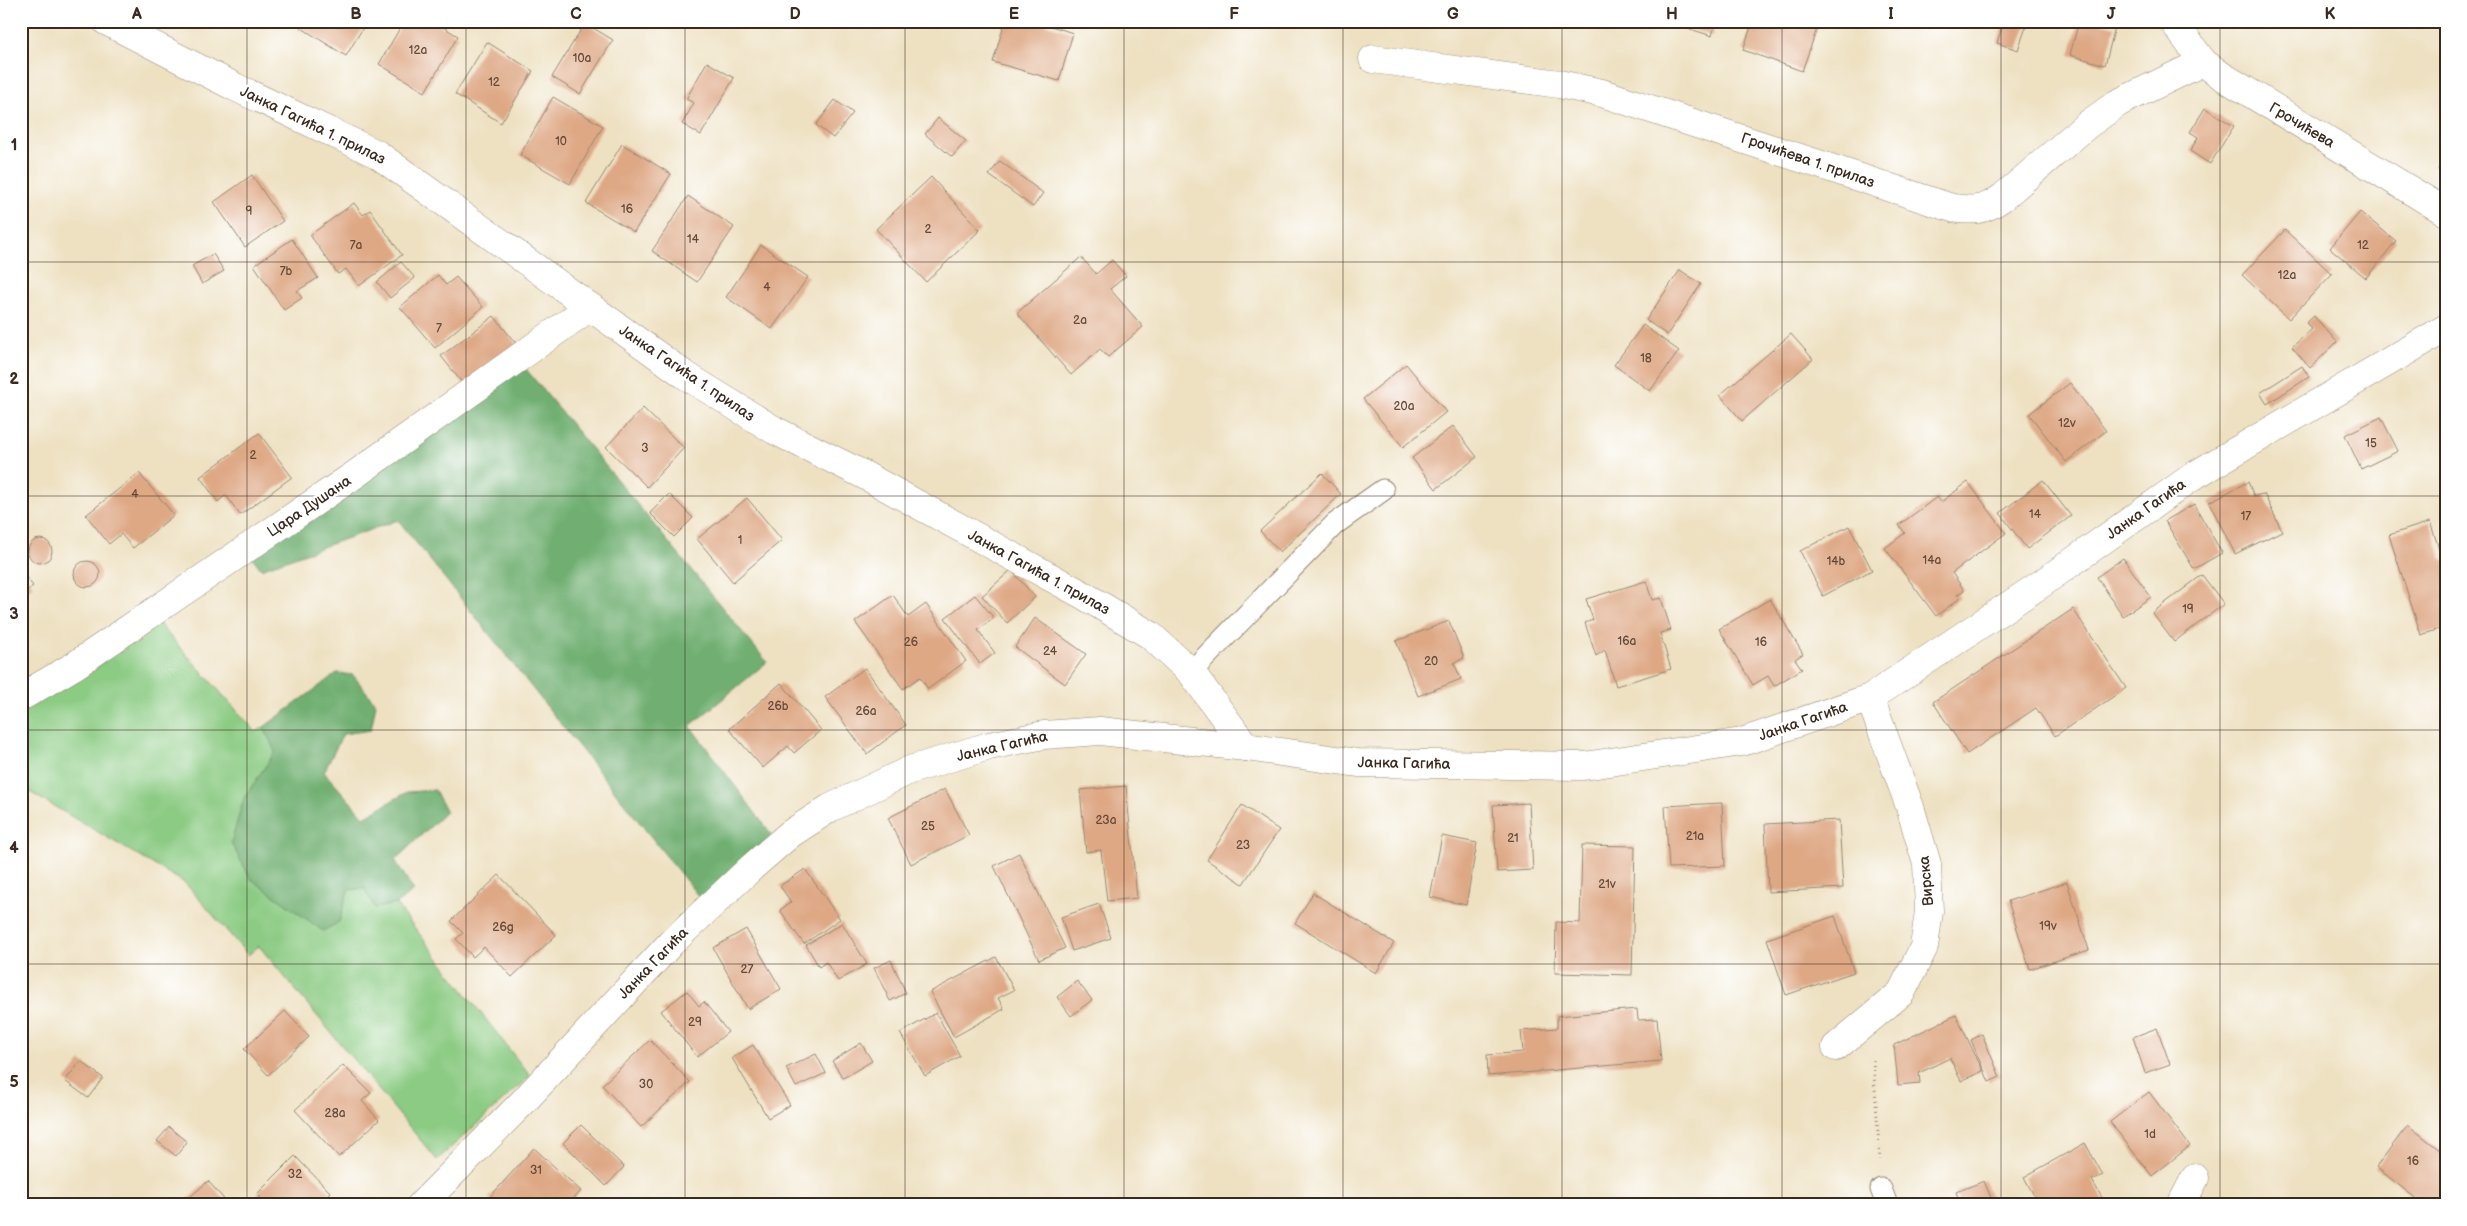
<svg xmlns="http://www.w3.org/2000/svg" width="2467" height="1226" viewBox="0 0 2467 1226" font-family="'Balsamiq Sans',sans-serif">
  <rect width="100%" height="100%" fill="#fff"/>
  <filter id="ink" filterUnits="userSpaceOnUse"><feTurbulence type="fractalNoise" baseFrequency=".02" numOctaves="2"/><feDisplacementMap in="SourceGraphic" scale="10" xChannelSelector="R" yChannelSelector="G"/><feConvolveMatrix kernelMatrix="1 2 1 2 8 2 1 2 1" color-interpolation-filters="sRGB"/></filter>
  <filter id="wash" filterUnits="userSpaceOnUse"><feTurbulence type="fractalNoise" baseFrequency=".0096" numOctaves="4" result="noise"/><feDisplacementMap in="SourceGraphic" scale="20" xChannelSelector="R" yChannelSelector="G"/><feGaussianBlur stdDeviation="1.12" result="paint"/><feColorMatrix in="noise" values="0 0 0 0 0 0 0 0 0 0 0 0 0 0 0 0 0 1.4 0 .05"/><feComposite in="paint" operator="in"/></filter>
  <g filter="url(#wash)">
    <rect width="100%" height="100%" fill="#eee1c2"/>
    <path fill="#8bcb83" stroke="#637a50" d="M 143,606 L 256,732 L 264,727 L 276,752 L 244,798 L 339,922 L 348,890 L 364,888 L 375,908 L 396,904 L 530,1076 L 437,1160 L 259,946 L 248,955 L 185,883 L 21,787 L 21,684 Z"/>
    <g fill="#70af71" stroke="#566c48">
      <path d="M 516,357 L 767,662 L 690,726 L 772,835 L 703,902 L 398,520 L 261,569 L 240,541 Z"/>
      <path d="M 337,673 L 353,675 L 376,704 L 371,730 L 343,734 L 324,772 L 364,817 L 407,792 L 435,790 L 446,812 L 395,860 L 414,891 L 396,904 L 375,908 L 364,888 L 348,890 L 339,922 L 323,931 L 251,879 L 231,843 L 244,798 L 275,752 L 264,727 Z"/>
    </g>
    <g id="blocks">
      <g fill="#dea885">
        <path d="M 303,21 L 367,21 L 346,56 L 300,27 Z"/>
        <path d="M 404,21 L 433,21 L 458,36 L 425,92 L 379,64 Z"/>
        <path d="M 1005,21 L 1035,21 L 1073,33 L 1059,81 L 993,62 Z"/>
        <path d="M 1665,21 L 1716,21 L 1712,36 Z"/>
        <path d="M 1753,21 L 1813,21 L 1819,23 L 1802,71 L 1743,50 Z"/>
        <path d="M 1921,21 L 1952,21 L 1952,26 Z"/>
        <path d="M 2004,21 L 2028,21 L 2018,50 L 1997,43 Z"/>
        <path d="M 2079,21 L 2094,21 L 2115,27 L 2105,65 L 2070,55 Z"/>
        <path d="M 585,23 L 613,40 L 580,94 L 552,77 Z"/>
        <path d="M 487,42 L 533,71 L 501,123 L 455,94 Z"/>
        <path d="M 707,62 L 734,78 L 701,135 L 682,124 L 694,103 L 686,99 Z"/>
        <path d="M 553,97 L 603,126 L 570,184 L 520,155 Z"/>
        <path d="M 835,100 L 853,113 L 833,138 L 816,125 Z"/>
        <path d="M 2205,108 L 2234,126 L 2210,164 L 2190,151 L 2198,137 L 2190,132 Z"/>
        <path d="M 938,118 L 966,141 L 952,157 L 925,134 Z"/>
        <path d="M 622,144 L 671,174 L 634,232 L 586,203 Z"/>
        <path d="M 2446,153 L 2446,174 L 2438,170 Z"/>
        <path d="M 1000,161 L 1043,193 L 1033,207 L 989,175 Z"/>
        <path d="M 252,175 L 283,221 L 245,247 L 214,202 Z"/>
        <path d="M 931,177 L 980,230 L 926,282 L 876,229 Z"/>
        <path d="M 688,196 L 734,227 L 697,282 L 652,251 Z"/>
        <path d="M 354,203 L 363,215 L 370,210 L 402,255 L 359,286 L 346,269 L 338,274 L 310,235 Z"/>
        <path d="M 2360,212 L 2396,241 L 2366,278 L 2330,248 Z"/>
        <path d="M 2285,230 L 2332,274 L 2289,319 L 2242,275 Z"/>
        <path d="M 292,239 L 318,278 L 297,291 L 302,298 L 284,310 L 254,265 Z"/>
        <path d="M 761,245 L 808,277 L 772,329 L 726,297 Z"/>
        <path d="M 213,254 L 224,271 L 202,284 L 192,266 Z"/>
        <path d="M 1081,257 L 1096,274 L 1112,260 L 1126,276 L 1110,289 L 1143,327 L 1108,357 L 1100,349 L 1071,375 L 1017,313 Z"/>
        <path d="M 401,262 L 415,278 L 390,298 L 377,282 Z"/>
        <path d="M 1680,270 L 1701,284 L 1667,335 L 1646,320 Z"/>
        <path d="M 438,275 L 446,285 L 456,277 L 483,307 L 435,348 L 400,307 Z"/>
        <path d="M 494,316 L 517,345 L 464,385 L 441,356 Z"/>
        <path d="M 2314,316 L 2337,342 L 2310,368 L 2292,347 L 2312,329 L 2306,323 Z"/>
        <path d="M 1643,325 L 1679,351 L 1650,391 L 1614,365 Z"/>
        <path d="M 1791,334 L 1813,359 L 1742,421 L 1720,395 Z"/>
        <path d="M 1406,364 L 1446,412 L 1403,447 L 1363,399 Z"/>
        <path d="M 2302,366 L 2309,377 L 2267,404 L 2260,393 Z"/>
        <path d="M 2070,383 L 2106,431 L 2066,462 L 2029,414 Z"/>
        <path d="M 643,408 L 684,448 L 647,487 L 606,447 Z"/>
        <path d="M 2381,417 L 2398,451 L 2361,469 L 2345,435 Z"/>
        <path d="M 1453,426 L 1477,457 L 1436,489 L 1412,458 Z"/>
        <path d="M 259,433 L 292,477 L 240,515 L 226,495 L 218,502 L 200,477 Z"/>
        <path d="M 139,473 L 174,515 L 133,548 L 121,534 L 109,544 L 86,515 Z"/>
        <path d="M 1322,473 L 1341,494 L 1280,552 L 1260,531 Z"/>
        <path d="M 2043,480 L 2071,516 L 2027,549 L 2000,513 Z"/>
        <path d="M 1968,482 L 2006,533 L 1952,573 L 1964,590 L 1957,595 L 1960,598 L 1936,616 L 1885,548 L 1905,533 L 1899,525 L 1937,497 L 1941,502 Z"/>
        <path d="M 2248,482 L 2254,496 L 2264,494 L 2282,531 L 2235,554 L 2209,502 Z"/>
        <path d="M 669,494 L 693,518 L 674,537 L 650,513 Z"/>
        <path d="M 747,498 L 782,540 L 733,582 L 697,539 Z"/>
        <path d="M 2194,504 L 2222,553 L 2194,569 L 2165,521 Z"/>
        <path d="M 2430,522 L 2443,560 L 2446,559 L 2446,627 L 2421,635 L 2389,535 Z"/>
        <path d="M 1849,526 L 1872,570 L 1823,596 L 1800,551 Z"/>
        <circle cx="40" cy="551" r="12"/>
        <path d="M 2123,558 L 2151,597 L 2123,616 L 2097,577 Z"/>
        <circle cx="87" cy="574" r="13"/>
        <path d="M 1011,570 L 1035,597 L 1007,623 L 982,596 Z"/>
        <path d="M 21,571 L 33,586 L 21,596 Z"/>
        <path d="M 2202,575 L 2224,604 L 2174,642 L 2152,613 Z"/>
        <path d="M 1646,581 L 1652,600 L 1661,598 L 1671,630 L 1660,633 L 1671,669 L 1616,686 L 1605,650 L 1596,656 L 1585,623 L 1593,620 L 1586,599 Z"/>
        <path d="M 893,595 L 908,617 L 926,604 L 966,661 L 928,689 L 920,677 L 903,689 L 855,622 Z"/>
        <path d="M 975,595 L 994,618 L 978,630 L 995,653 L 980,664 L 945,618 Z"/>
        <path d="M 1770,599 L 1803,654 L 1795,659 L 1802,669 L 1774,686 L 1768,676 L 1753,685 L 1719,629 Z"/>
        <path d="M 2073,609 L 2126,688 L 2055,736 L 2036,708 L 1967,754 L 1933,702 Z"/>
        <path d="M 1035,618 L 1086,654 L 1065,684 L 1015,647 Z"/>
        <path d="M 1449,621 L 1464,658 L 1454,663 L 1461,679 L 1418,696 L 1396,641 Z"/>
        <path d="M 865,668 L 906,725 L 867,754 L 825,697 Z"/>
        <path d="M 781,683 L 821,730 L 794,753 L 788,746 L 763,768 L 729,729 Z"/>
        <path d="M 1126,786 L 1137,898 L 1107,901 L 1101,850 L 1086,852 L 1080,790 Z"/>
        <path d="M 945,789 L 969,835 L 911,864 L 888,818 Z"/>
        <path d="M 1529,803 L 1533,870 L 1497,872 L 1493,805 Z"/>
        <path d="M 1722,803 L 1725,866 L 1669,868 L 1665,806 Z"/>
        <path d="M 1242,805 L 1279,830 L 1243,884 L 1207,860 Z"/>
        <path d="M 1839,820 L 1843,888 L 1768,892 L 1765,824 Z"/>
        <path d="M 1442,836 L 1477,843 L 1466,905 L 1430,897 Z"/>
        <path d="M 1582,845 L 1635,846 L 1632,975 L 1555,973 L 1556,922 L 1580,923 Z"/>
        <path d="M 1019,853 L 1065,948 L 1039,960 L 994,866 Z"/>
        <path d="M 805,869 L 840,919 L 804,944 L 780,910 L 791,902 L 780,886 Z"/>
        <path d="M 499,875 L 556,935 L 512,977 L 484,947 L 473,957 L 456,939 L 463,933 L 451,921 Z"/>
        <path d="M 2067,882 L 2089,950 L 2030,969 L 2008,901 Z"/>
        <path d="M 1313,893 L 1394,943 L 1376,973 L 1295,923 Z"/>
        <path d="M 1099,904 L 1111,938 L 1072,951 L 1061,917 Z"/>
        <path d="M 1835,916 L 1854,972 L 1786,995 L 1767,939 Z"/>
        <path d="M 842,923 L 867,964 L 838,981 L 826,962 L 819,967 L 806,945 Z"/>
        <path d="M 746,929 L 781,989 L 748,1009 L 713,948 Z"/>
        <path d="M 996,957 L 1014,990 L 998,998 L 1004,1009 L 954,1037 L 930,992 Z"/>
        <path d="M 891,960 L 906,993 L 890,1001 L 874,968 Z"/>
        <path d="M 1077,981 L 1092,1000 L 1071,1016 L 1057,997 Z"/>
        <path d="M 687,991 L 699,1006 L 704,1002 L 728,1032 L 697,1057 L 661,1011 Z"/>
        <path d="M 1637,1009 L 1638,1020 L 1657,1019 L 1661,1061 L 1488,1076 L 1487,1055 L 1523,1052 L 1521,1031 L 1557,1028 L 1557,1016 Z"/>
        <path d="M 285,1011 L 309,1037 L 268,1075 L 244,1049 Z"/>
        <path d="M 936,1013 L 960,1056 L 925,1076 L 900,1033 Z"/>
        <path d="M 1956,1015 L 1983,1071 L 1961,1081 L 1950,1058 L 1919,1073 L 1920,1083 L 1898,1085 L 1894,1045 Z"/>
        <path d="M 2157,1028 L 2170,1064 L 2145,1073 L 2133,1037 Z"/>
        <path d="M 1982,1034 L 2000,1077 L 1989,1082 L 1971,1040 Z"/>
        <path d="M 650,1040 L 690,1082 L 641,1127 L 602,1085 Z"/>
        <path d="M 861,1043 L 872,1061 L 843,1078 L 832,1061 Z"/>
        <path d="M 753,1045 L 790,1105 L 768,1118 L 732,1058 Z"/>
        <path d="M 816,1054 L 826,1073 L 796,1087 L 786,1068 Z"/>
        <path d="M 81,1061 L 103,1078 L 88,1098 L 65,1081 Z"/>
        <path d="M 343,1065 L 371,1093 L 362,1101 L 379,1120 L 339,1157 L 295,1110 Z"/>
        <path d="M 2149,1092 L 2190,1146 L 2152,1176 L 2110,1122 Z"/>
        <path d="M 581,1125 L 624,1167 L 606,1186 L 563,1143 Z"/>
        <path d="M 2408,1125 L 2446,1155 L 2446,1205 L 2424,1205 L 2376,1167 Z"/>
        <path d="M 169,1127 L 187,1142 L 176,1156 L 157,1141 Z"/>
        <path d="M 2085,1143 L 2103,1175 L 2092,1180 L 2106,1205 L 2039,1205 L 2024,1177 Z"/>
        <path d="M 534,1148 L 581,1191 L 568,1205 L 496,1205 L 489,1198 Z"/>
        <path d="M 295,1156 L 330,1192 L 317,1205 L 268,1205 L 257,1194 Z"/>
        <path d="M 208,1181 L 229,1205 L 181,1205 Z"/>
        <path d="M 1984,1181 L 1994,1205 L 1961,1205 L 1956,1192 Z"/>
      </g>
    </g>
  </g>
  <g filter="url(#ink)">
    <use href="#blocks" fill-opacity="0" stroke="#948670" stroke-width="1"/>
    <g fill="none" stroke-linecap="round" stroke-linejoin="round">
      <g stroke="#948670" stroke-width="23">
        <g id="service">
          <path d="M 1191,672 L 1335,524 L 1383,490"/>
          <path d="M 1881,1189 L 1887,1205"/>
        </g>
      </g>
      <g stroke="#948670" stroke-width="29">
        <g id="minor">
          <path d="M 106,21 L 235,87 L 377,154 L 685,375 L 774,430 L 864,475 L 1083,595 L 1150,635 L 1191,672 L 1246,747"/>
          <path d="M 2173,21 L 2203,62 L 2222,76 L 2446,212"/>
          <path d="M 1373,59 L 1559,84 L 1602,93 L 1952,208 C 1975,211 1984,211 2003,197 L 2087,125 L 2118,103 L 2203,62"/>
          <path d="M 21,697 L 74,666 L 353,476 L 590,307"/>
          <path d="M 1836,1047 L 1901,993 L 1924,947 L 1929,911 L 1927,864 L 1910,807 L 1870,698"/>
          <path d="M 421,1205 L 524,1101 L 671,943 L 752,867 L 790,834 L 830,808 L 910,770 L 989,746 L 1044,735 L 1100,731 L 1246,747 L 1358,763 L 1584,766 L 1742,742 L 1870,698 L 2041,584 L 2195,475 L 2446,328"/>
          <path d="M 2181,1205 L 2195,1178"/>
        </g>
      </g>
      <path stroke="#948670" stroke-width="3" stroke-dasharray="1 4" stroke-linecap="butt" d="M 1873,1060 L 1880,1160"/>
      <use href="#service" stroke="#fff" stroke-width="21"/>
      <use href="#minor" stroke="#fff" stroke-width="28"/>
    </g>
  </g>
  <path fill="none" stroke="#3b2a1e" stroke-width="1" stroke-opacity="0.55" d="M 247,21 L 247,1205M 466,21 L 466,1205M 685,21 L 685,1205M 905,21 L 905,1205M 1124,21 L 1124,1205M 1343,21 L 1343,1205M 1562,21 L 1562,1205M 1782,21 L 1782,1205M 2001,21 L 2001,1205M 2220,21 L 2220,1205M 21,262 L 2446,262M 21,496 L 2446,496M 21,730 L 2446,730M 21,964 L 2446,964"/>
  <g text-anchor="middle" stroke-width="5" stroke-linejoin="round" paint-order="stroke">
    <g font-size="12" fill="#644a38">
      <text x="418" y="54">12a</text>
      <text x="582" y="62">10a</text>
      <text x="494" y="86">12</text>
      <text x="561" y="145">10</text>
      <text x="627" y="213">16</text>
      <text x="249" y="215">9</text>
      <text x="928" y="233">2</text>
      <text x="693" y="243">14</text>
      <text x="356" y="249">7a</text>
      <text x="2363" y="249">12</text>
      <text x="286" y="275">7b</text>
      <text x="2287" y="279">12a</text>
      <text x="767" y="291">4</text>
      <text x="1080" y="324">2a</text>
      <text x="439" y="332">7</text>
      <text x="1646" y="362">18</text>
      <text x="1404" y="410">20a</text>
      <text x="2067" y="427">12v</text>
      <text x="2371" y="447">15</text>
      <text x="645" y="452">3</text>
      <text x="253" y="459">2</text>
      <text x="135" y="498">4</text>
      <text x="2035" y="518">14</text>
      <text x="2246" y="520">17</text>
      <text x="740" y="544">1</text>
      <text x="1932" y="564">14a</text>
      <text x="1836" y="565">14b</text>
      <text x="2188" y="613">19</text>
      <text x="1627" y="645">16a</text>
      <text x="911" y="646">26</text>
      <text x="1761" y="646">16</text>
      <text x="1050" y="655">24</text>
      <text x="1431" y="665">20</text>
      <text x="778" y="710">26b</text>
      <text x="866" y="715">26a</text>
      <text x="1106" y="824">23a</text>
      <text x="928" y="830">25</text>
      <text x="1695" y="840">21a</text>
      <text x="1513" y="842">21</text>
      <text x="1243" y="849">23</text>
      <text x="1607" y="888">21v</text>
      <text x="2048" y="930">19v</text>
      <text x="503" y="931">26g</text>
      <text x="747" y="973">27</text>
      <text x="695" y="1026">29</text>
      <text x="646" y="1088">30</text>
      <text x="335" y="1117">28a</text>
      <text x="2150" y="1138">1d</text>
      <text x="2413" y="1165">16</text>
      <text x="536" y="1174">31</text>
      <text x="295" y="1178">32</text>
    </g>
    <g font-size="15" fill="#3b2a1e" stroke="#fff">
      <text transform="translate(313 125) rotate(26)" y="5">Јанка Гагића 1. прилаз</text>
      <text transform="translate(2302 125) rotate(31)" y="5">Грочићева</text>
      <text transform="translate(1808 160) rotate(19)" y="5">Грочићева 1. прилаз</text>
      <text transform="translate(687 373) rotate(34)" y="5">Јанка Гагића 1. прилаз</text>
      <text transform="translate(309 506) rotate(-34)" y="5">Цара Душана</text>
      <text transform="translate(2146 509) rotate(-35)" y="5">Јанка Гагића</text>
      <text transform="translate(1039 572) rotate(29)" y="5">Јанка Гагића 1. прилаз</text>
      <text transform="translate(1803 721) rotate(-19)" y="5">Јанка Гагића</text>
      <text transform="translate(1002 746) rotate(-13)" y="5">Јанка Гагића</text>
      <text transform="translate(1404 763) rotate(1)" y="5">Јанка Гагића</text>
      <text transform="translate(1926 881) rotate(-95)" y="5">Вирска</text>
      <text transform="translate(653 963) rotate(-46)" y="5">Јанка Гагића</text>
    </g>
  </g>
  <rect width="2467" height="1226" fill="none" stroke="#fff" stroke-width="55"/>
  <rect x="28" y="28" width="2412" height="1170" fill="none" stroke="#3b2a1e" stroke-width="2"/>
  <g font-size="16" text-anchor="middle" font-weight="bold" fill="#3b2a1e">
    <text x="137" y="19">A</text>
    <text x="356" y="19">B</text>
    <text x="576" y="19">C</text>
    <text x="795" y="19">D</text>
    <text x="1014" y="19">E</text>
    <text x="1234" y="19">F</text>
    <text x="1453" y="19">G</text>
    <text x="1672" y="19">H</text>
    <text x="1891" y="19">I</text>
    <text x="2111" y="19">J</text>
    <text x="2330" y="19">K</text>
    <text x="14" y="150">1</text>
    <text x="14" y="384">2</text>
    <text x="14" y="619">3</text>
    <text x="14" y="853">4</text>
    <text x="14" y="1087">5</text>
  </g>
</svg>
